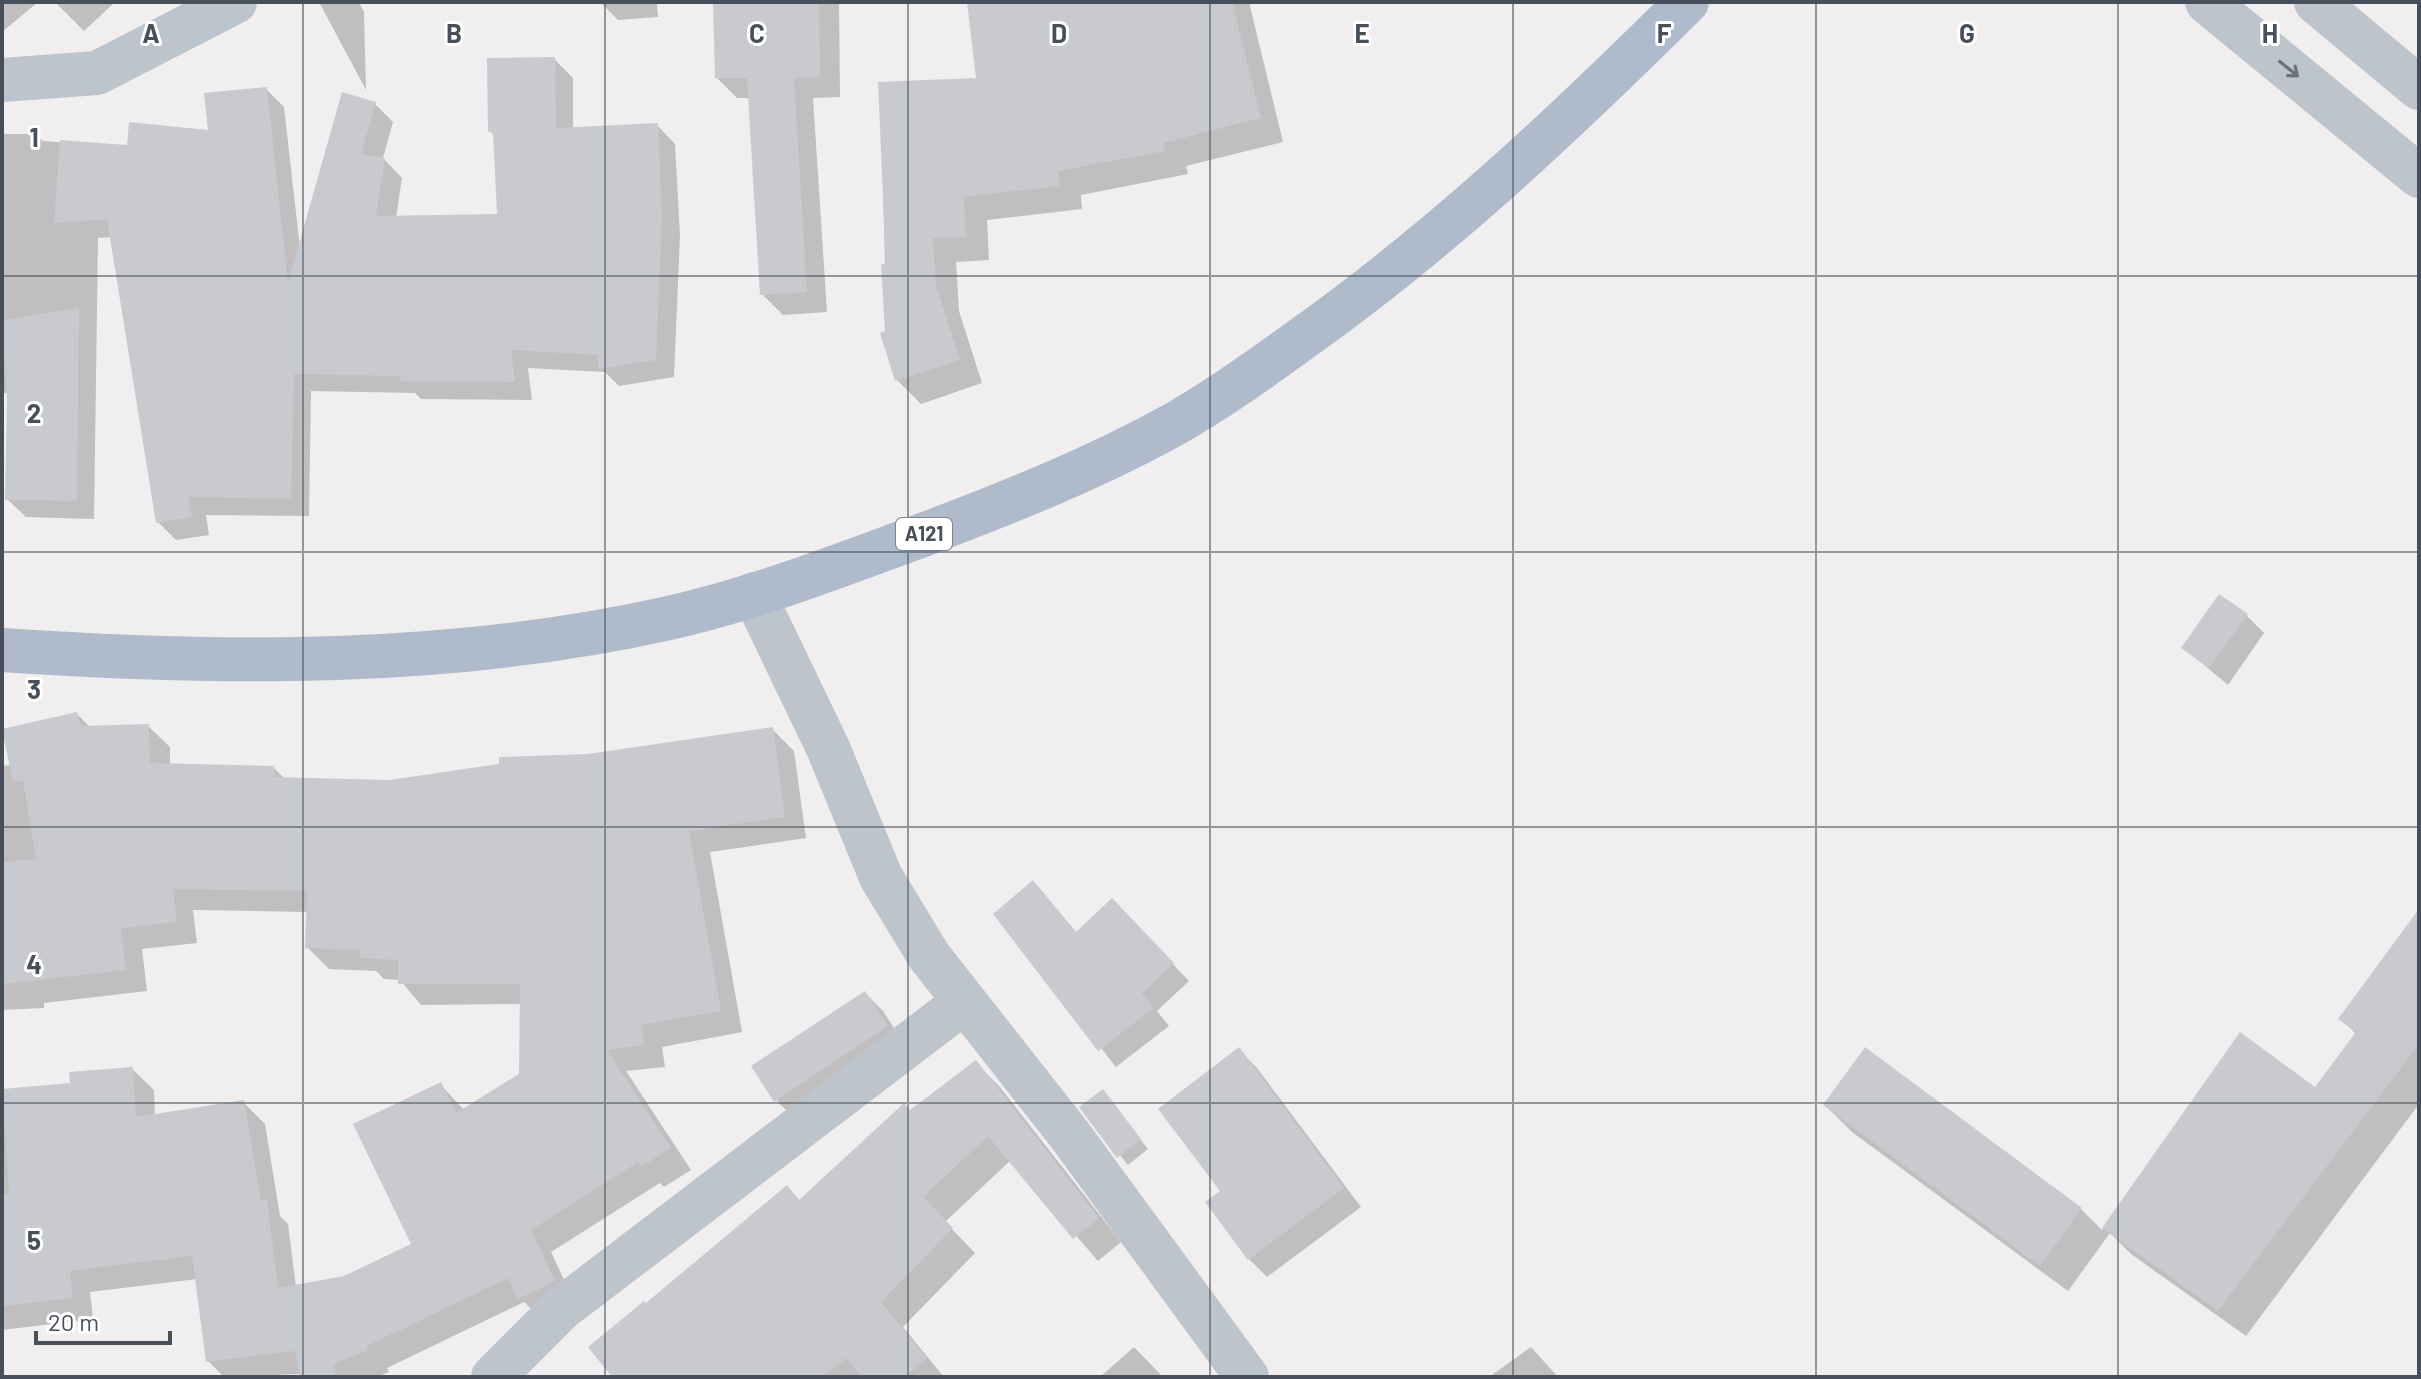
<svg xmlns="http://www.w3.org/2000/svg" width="2421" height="1379" viewBox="0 0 2421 1379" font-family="Barlow,sans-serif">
  <rect width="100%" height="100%" fill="#f0eeee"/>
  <g fill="#0003">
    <path d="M 2,2 L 38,2 L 2,32 Z"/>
    <path d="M 55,2 L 115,2 L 84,31 Z"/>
    <path d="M 319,2 L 359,2 L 364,12 L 366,90 Z"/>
    <path d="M 600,2 L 673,2 L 657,3 L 658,17 L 618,20 Z"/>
    <path d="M 715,2 L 839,2 L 840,97 L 813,98 L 827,312 L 783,315 L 762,294 L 750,98 L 737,98 L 717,78 Z"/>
    <path d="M 969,2 L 1249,2 L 1283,142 L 1186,166 L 1188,174 L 1081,195 L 1082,209 L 987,220 L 989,260 L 956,262 L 959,311 L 982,383 L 921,404 L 897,380 L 887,333 L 880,84 L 978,80 Z"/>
    <path d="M 554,59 L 573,78 L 573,129 L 657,125 L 675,144 L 680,236 L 674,377 L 619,386 L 605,372 L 528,368 L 532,400 L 421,399 L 415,393 L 311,391 L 309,516 L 206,515 L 209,535 L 176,540 L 158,522 L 112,237 L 98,238 L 94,519 L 26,517 L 7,499 L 9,393 L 2,393 L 2,134 L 36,134 L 43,141 L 128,147 L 210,132 L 266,89 L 284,107 L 300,248 L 375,104 L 393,122 L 383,158 L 402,178 L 396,218 L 499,216 L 495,136 L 490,131 Z"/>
    <path d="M 2246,615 L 2264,633 L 2228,685 L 2184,648 Z"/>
    <path d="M 77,714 L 91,728 L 148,726 L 170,747 L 170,765 L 274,768 L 285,779 L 389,782 L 772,729 L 794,751 L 806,838 L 710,852 L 742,1032 L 662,1047 L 665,1067 L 626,1071 L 691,1170 L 664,1187 L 660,1183 L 551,1252 L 575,1303 L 541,1319 L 524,1302 L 387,1368 L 389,1372 L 377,1377 L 302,1377 L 301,1374 L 224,1377 L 208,1361 L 197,1279 L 90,1292 L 93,1319 L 2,1330 L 2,1124 L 5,1124 L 2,1091 L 72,1085 L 132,1069 L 154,1090 L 155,1116 L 243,1102 L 265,1124 L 280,1216 L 288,1224 L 296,1287 L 344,1278 L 414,1245 L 440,1084 L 464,1110 L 521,1075 L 522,1004 L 421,1005 L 400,980 L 384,979 L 376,971 L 329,969 L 307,947 L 308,912 L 193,910 L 197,943 L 142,949 L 147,991 L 44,1003 L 44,1008 L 2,1010 L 2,766 L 11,765 Z"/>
    <path d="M 1033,883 L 1078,934 L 1128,917 L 1189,981 L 1157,1011 L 1169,1026 L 1116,1067 L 995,914 Z"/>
    <path d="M 2419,927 L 2419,1104 L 2246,1336 L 2131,1254 L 2110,1233 L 2068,1291 L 1852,1132 L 1825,1105 L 2081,1209 L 2102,1230 L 2240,1035 L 2316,1090 L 2357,1035 L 2341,1019 Z"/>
    <path d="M 865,993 L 883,1011 L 905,1045 L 794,1118 L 776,1100 Z"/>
    <path d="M 1239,1050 L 1257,1068 L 1361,1207 L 1267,1277 L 1249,1259 L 1223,1191 Z"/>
    <path d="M 975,1062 L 999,1086 L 1121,1242 L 1098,1261 L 1011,1160 L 945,1222 L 975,1253 L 903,1327 L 944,1377 L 616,1377 L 646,1306 L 800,1202 Z"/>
    <path d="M 1103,1092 L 1148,1149 L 1128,1165 L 1082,1107 Z"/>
    <path d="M 1134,1347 L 1163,1377 L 1100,1377 Z"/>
    <path d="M 1531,1347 L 1558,1377 L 1489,1377 Z"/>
  </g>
  <g fill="#c8cad0">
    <path d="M 713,2 L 819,2 L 820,77 L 794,78 L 807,292 L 760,295 L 747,78 L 715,78 Z"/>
    <path d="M 967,2 L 1232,2 L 1261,118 L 1163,143 L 1165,151 L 1058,171 L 1059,186 L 964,197 L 966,237 L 933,238 L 936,286 L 960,360 L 895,381 L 880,333 L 885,331 L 881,264 L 886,264 L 878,82 L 976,78 Z"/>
    <path d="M 555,57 L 556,128 L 658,123 L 662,216 L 656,360 L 599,369 L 597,355 L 511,350 L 515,382 L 400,381 L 400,376 L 294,374 L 291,499 L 188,497 L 192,517 L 156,523 L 107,219 L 54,223 L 60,140 L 127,145 L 129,122 L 208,130 L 204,93 L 267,87 L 288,283 L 342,92 L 376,102 L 361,154 L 385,158 L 376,216 L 497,214 L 493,131 L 488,132 L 487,58 Z"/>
    <path d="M 79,308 L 77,501 L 5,500 L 7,400 L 2,320 Z"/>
    <path d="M 2219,594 L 2248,614 L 2209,668 L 2181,648 Z"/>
    <path d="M 77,712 L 81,726 L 149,724 L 150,763 L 274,766 L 274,777 L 389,780 L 499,764 L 499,757 L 588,754 L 773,727 L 785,817 L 689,831 L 721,1011 L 642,1025 L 644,1045 L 607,1050 L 671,1148 L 641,1167 L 638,1162 L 531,1230 L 555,1281 L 518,1299 L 508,1278 L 367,1346 L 368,1350 L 334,1364 L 336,1377 L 300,1377 L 295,1351 L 206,1362 L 192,1256 L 70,1271 L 73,1298 L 2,1306 L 2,1194 L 9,1193 L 2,1089 L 70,1083 L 69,1072 L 133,1067 L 136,1117 L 244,1100 L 261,1201 L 267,1200 L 278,1288 L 344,1276 L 411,1244 L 353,1124 L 441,1082 L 456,1113 L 519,1074 L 520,984 L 398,984 L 398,960 L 360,958 L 361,950 L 305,948 L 307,891 L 173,889 L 177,922 L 121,928 L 126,970 L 2,984 L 2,862 L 36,859 L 23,780 L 13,782 L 2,729 Z"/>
    <path d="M 1033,880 L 1076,932 L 1112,898 L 1174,963 L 1142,993 L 1154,1008 L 1098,1051 L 993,914 Z"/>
    <path d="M 2419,909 L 2419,1044 L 2218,1311 L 2102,1228 L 2240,1032 L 2315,1087 L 2356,1032 L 2338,1019 Z"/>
    <path d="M 865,991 L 888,1026 L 774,1102 L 751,1066 Z"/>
    <path d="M 1239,1047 L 1344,1188 L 1248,1260 L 1205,1202 L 1220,1191 L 1158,1109 Z"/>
    <path d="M 1865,1047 L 2082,1208 L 2040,1266 L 1823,1105 Z"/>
    <path d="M 976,1060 L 1099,1218 L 1073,1239 L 988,1136 L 923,1197 L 953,1228 L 881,1302 L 927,1358 L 904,1377 L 862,1377 L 846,1358 L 823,1377 L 612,1377 L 588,1347 L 644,1301 L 646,1303 L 787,1185 L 799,1200 L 904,1103 L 910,1110 Z"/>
    <path d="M 1103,1089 L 1141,1139 L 1117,1158 L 1079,1107 Z"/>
  </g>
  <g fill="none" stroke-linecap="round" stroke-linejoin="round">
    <g stroke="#bdc4cc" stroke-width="44">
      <path d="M 2207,2 L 2419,176"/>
      <path d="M 2316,2 L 2419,88"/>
      <path d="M 2,80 L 97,73 L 235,2"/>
      <path d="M 754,594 L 828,748 L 881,877 L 929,956 L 1069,1134 L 1247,1377"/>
      <path d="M 493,1377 L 561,1309 L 963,1003"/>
    </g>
    <path stroke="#afbbcb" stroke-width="44" d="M 2,650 C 224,665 450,667 669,618 C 754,599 838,566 920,536 C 1005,504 1091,470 1171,426 C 1214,402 1256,372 1296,343 C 1439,242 1563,125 1687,2"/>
  </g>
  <defs><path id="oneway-shaft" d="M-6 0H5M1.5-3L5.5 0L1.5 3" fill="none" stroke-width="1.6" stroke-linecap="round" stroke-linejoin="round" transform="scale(2)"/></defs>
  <use stroke="#6a737c" href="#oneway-shaft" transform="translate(2289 69) rotate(39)"/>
  <path fill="none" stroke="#47505a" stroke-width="2" stroke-opacity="0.55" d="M 303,2 L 303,1377M 605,2 L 605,1377M 908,2 L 908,1377M 1210,2 L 1210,1377M 1513,2 L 1513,1377M 1816,2 L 1816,1377M 2118,2 L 2118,1377M 2,276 L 2419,276M 2,552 L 2419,552M 2,827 L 2419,827M 2,1103 L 2419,1103"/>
  <g text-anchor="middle" stroke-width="6" stroke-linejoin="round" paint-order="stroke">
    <rect fill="#fff" stroke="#7e848c" stroke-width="2" x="896" y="518" width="56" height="32" rx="6"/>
    <g font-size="20" font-weight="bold" fill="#47505a">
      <text x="924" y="541">A121</text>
    </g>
  </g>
  <g font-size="26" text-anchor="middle" font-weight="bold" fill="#47505a" stroke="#fff" stroke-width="6" stroke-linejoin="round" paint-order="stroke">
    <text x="151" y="43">A</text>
    <text x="454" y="43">B</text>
    <text x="757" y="43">C</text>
    <text x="1059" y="43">D</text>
    <text x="1362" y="43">E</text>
    <text x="1664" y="43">F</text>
    <text x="1967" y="43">G</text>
    <text x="2270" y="43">H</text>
    <text x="34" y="147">1</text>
    <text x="34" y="423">2</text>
    <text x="34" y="699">3</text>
    <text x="34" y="974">4</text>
    <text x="34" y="1250">5</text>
  </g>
  <rect width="2421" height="1379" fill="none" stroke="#47505a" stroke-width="8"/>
  <path d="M36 1331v12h134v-12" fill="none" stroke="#47505a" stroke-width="4"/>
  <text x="48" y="1331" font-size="24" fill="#47505a" stroke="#ffffff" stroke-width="6" paint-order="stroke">20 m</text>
</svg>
